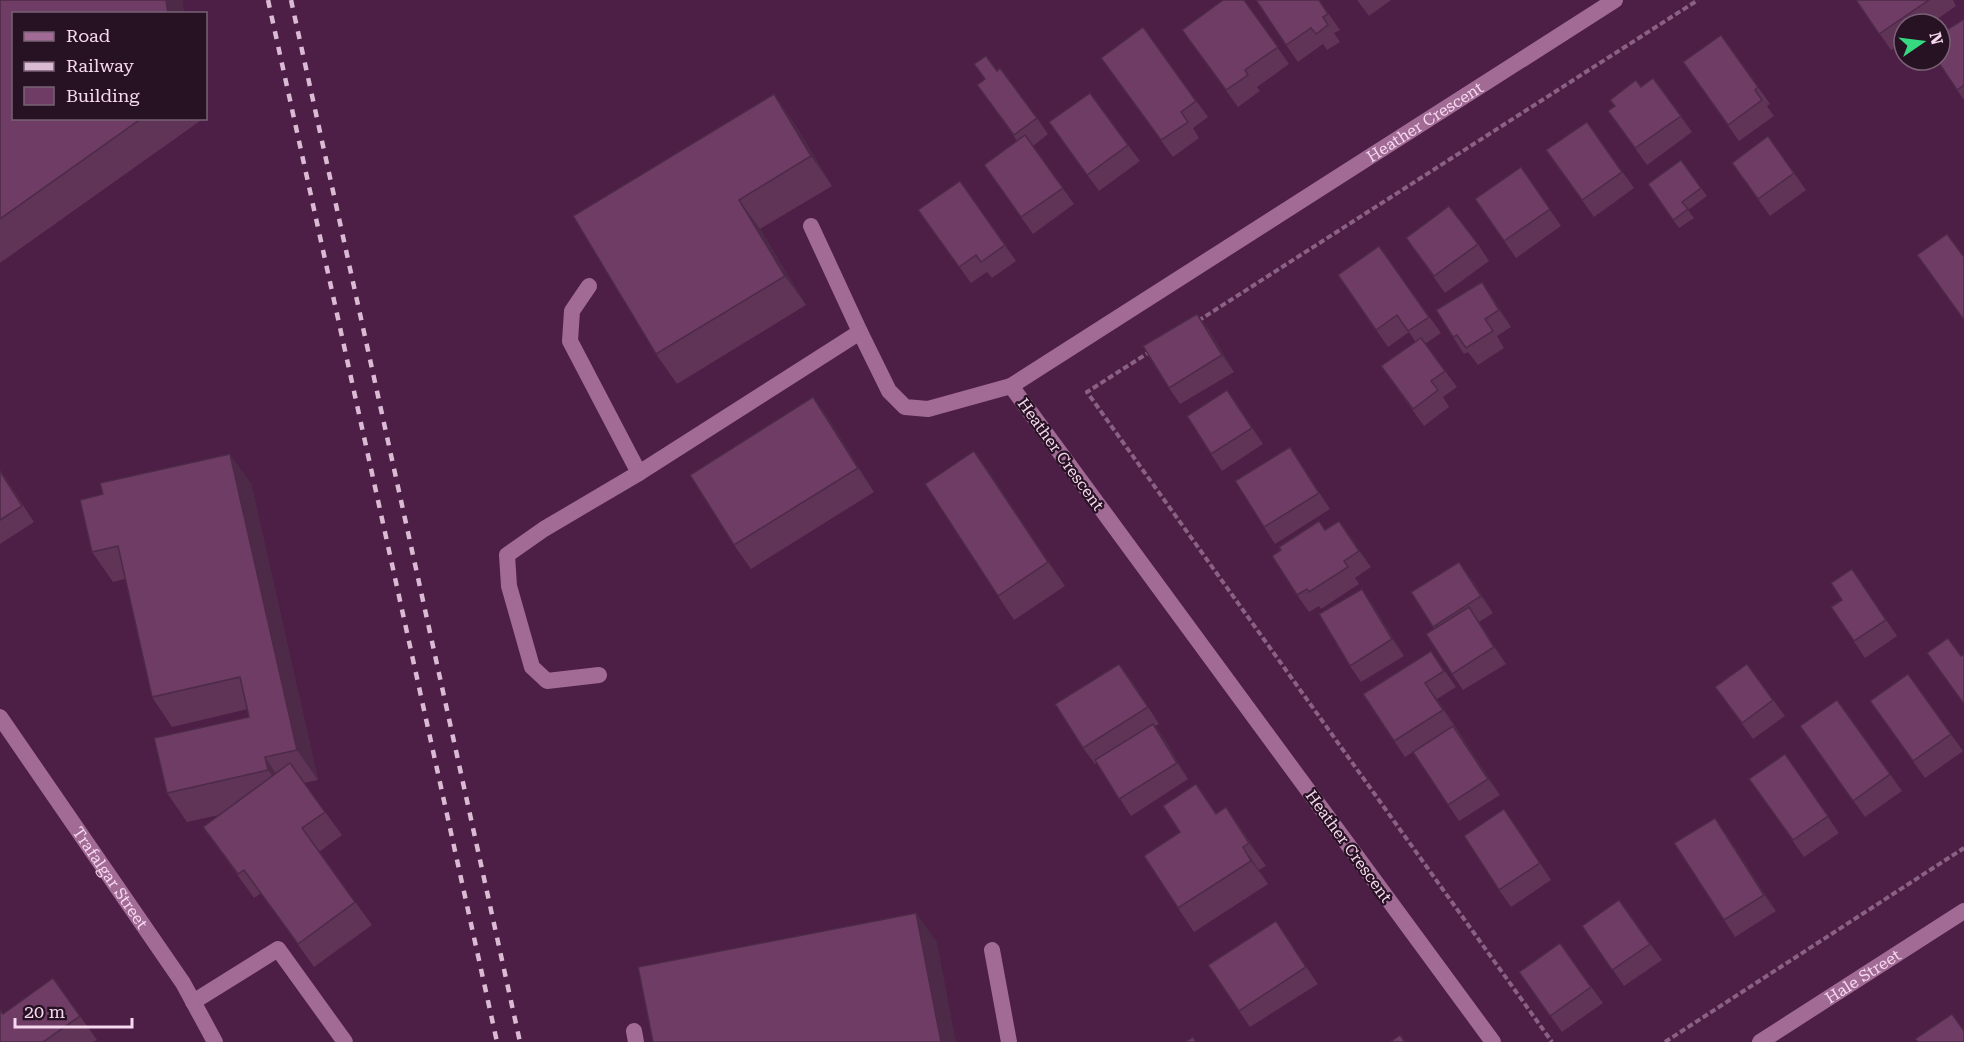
<svg xmlns="http://www.w3.org/2000/svg" width="1964" height="1042" viewBox="0 0 1964 1042" font-family="'Roboto Serif',serif">
  <rect width="100%" height="100%" fill="#4d1e46"/>
  <g fill="none" stroke-linecap="round" stroke-linejoin="round">
    <g stroke="#896182" stroke-width="4" stroke-dasharray="6 3" stroke-linecap="butt">
      <path d="M 1198,321 L 1698,0"/>
      <path d="M 1151,351 L 1087,392 L 1552,1042"/>
      <path d="M 1665,1042 L 1964,848"/>
    </g>
    <g stroke="#a16b96" stroke-width="16">
      <path d="M 992,950 L 1009,1042"/>
      <path d="M 193,1002 L 278,949 L 345,1042"/>
      <path d="M 634,1031 L 636,1042"/>
    </g>
    <g stroke="#a16b96" stroke-width="16">
      <path d="M 811,226 L 860,332"/>
      <path d="M 589,286 L 572,311 L 570,341 L 639,473"/>
      <path d="M 599,675 L 547,681 L 532,667 L 509,586 L 507,555 L 544,529 L 639,473 L 860,332 L 889,391 L 905,407 L 928,409 L 1011,386"/>
      <path id="s1" d="M 1493,1042 L 1011,386 L 1615,0"/>
    </g>
    <path stroke="#a16b96" stroke-width="16" id="s2" d="M 1760,1042 L 1964,911"/>
    <path stroke="#a16b96" stroke-width="16" id="s3" d="M 0,717 L 183,983 L 215,1042"/>
    <g stroke="#dbbad4" stroke-width="4.5" stroke-dasharray="8 8" stroke-linecap="butt">
      <path d="M 268,0 L 497,1042"/>
      <path d="M 291,0 L 520,1042"/>
    </g>
  </g>
  <g fill="#5f3457">
    <path d="M 0,0 L 182,0 L 184,14 L 14,118 L 200,118 L 200,121 L 0,263 Z"/>
    <path d="M 1244,0 L 1289,64 L 1257,87 L 1260,91 L 1238,107 L 1182,30 Z"/>
    <path d="M 1319,0 L 1340,30 L 1334,33 L 1340,42 L 1327,50 L 1323,44 L 1298,62 L 1286,45 Z"/>
    <path d="M 1357,0 L 1391,0 L 1369,16 Z"/>
    <path d="M 1856,0 L 1953,0 L 1956,6 L 1930,24 L 1904,24 L 1904,42 L 1891,50 Z"/>
    <path d="M 1964,19 L 1964,100 L 1957,90 Z"/>
    <path d="M 1143,27 L 1208,117 L 1193,128 L 1199,138 L 1173,157 L 1101,58 Z"/>
    <path d="M 1721,35 L 1770,104 L 1767,106 L 1774,116 L 1739,141 L 1683,62 Z"/>
    <path d="M 974,64 L 997,71 L 1037,118 L 1048,134 L 1033,146 L 1074,204 L 1033,234 L 984,165 L 1017,141 L 989,101 L 985,79 Z"/>
    <path d="M 1653,78 L 1692,132 L 1647,165 L 1620,127 L 1641,86 Z"/>
    <path d="M 1049,122 L 1128,145 L 1140,161 L 1099,191 Z"/>
    <path d="M 1587,122 L 1634,188 L 1594,217 L 1546,150 Z"/>
    <path d="M 794,123 L 832,186 L 760,229 L 806,305 L 677,384 L 656,354 L 573,216 Z"/>
    <path d="M 1768,136 L 1806,190 L 1770,216 L 1732,163 Z"/>
    <path d="M 1681,160 L 1707,196 L 1688,210 L 1694,218 L 1679,228 L 1648,184 Z"/>
    <path d="M 1521,167 L 1561,226 L 1516,258 L 1475,199 Z"/>
    <path d="M 960,181 L 1016,261 L 992,278 L 987,272 L 971,283 L 918,210 Z"/>
    <path d="M 1406,238 L 1478,244 L 1489,261 L 1445,293 Z"/>
    <path d="M 1379,246 L 1441,333 L 1425,344 L 1457,387 L 1443,397 L 1449,407 L 1424,426 L 1393,383 L 1415,341 L 1409,332 L 1388,347 L 1338,275 Z"/>
    <path d="M 1493,298 L 1511,327 L 1497,336 L 1504,348 L 1478,365 L 1468,352 L 1464,354 L 1453,337 Z"/>
    <path d="M 1209,330 L 1234,372 L 1180,404 L 1169,388 Z"/>
    <path d="M 1227,390 L 1263,444 L 1222,471 L 1211,454 Z"/>
    <path d="M 813,397 L 830,421 L 874,492 L 751,569 L 734,545 Z"/>
    <path d="M 1290,447 L 1330,509 L 1275,544 L 1264,527 Z"/>
    <path d="M 974,451 L 1065,586 L 1014,620 L 998,596 Z"/>
    <path d="M 0,470 L 34,522 L 0,544 Z"/>
    <path d="M 251,483 L 318,780 L 304,783 L 342,835 L 319,852 L 372,925 L 314,967 L 261,893 L 254,898 L 203,827 L 219,815 L 187,822 L 167,793 L 249,717 L 248,709 L 172,727 L 152,697 L 125,579 L 113,582 L 92,552 Z"/>
    <path d="M 1339,521 L 1371,567 L 1355,578 L 1359,584 L 1321,609 L 1319,606 L 1309,612 L 1297,595 L 1325,530 Z"/>
    <path d="M 1852,569 L 1897,636 L 1865,658 L 1831,607 L 1842,600 Z"/>
    <path d="M 1471,578 L 1493,613 L 1479,622 L 1506,664 L 1463,690 L 1452,674 L 1434,629 L 1411,592 Z"/>
    <path d="M 1373,605 L 1404,656 L 1361,682 L 1350,666 Z"/>
    <path d="M 1431,651 L 1456,687 L 1437,699 L 1500,795 L 1459,821 L 1413,752 L 1405,757 L 1394,741 Z"/>
    <path d="M 1747,664 L 1785,716 L 1753,739 L 1715,687 Z"/>
    <path d="M 1908,674 L 1963,751 L 1925,778 L 1870,701 Z"/>
    <path d="M 1131,680 L 1159,724 L 1155,726 L 1165,740 L 1188,779 L 1131,816 L 1097,763 L 1095,764 L 1083,748 Z"/>
    <path d="M 1837,700 L 1902,791 L 1865,817 L 1800,726 Z"/>
    <path d="M 1785,754 L 1839,833 L 1804,857 L 1749,779 Z"/>
    <path d="M 1226,807 L 1266,866 L 1259,870 L 1268,884 L 1194,932 L 1178,908 L 1216,813 Z"/>
    <path d="M 1516,825 L 1551,880 L 1511,907 L 1499,890 Z"/>
    <path d="M 1726,834 L 1776,911 L 1735,937 L 1724,920 Z"/>
    <path d="M 1619,900 L 1662,960 L 1624,986 L 1582,926 Z"/>
    <path d="M 1276,921 L 1318,984 L 1250,1027 L 1239,1011 Z"/>
    <path d="M 1560,943 L 1603,1003 L 1562,1032 L 1519,972 Z"/>
    <path d="M 53,978 L 97,1040 L 93,1042 L 0,1042 L 3,1014 Z"/>
  </g>
  <g fill="#4d2a47">
    <path d="M 166,0 L 182,0 L 184,14 L 168,14 Z"/>
    <path d="M 774,94 L 794,123 L 832,186 L 811,156 Z"/>
    <path d="M 739,200 L 760,229 L 806,305 L 785,276 Z"/>
    <path d="M 1482,282 L 1493,298 L 1511,327 L 1499,310 Z"/>
    <path d="M 1197,314 L 1209,330 L 1234,372 L 1222,355 Z"/>
    <path d="M 813,397 L 830,421 L 874,492 L 858,468 Z"/>
    <path d="M 974,451 L 991,474 L 1065,586 L 1048,562 Z"/>
    <path d="M 230,454 L 251,483 L 318,780 L 297,750 Z"/>
    <path d="M 1339,521 L 1351,537 L 1371,567 L 1359,551 Z"/>
    <path d="M 1459,562 L 1471,578 L 1493,613 L 1481,596 Z"/>
    <path d="M 1362,589 L 1373,605 L 1404,656 L 1392,639 Z"/>
    <path d="M 1469,607 L 1480,624 L 1506,664 L 1494,647 Z"/>
    <path d="M 1119,664 L 1131,680 L 1159,724 L 1148,707 Z"/>
    <path d="M 1425,683 L 1437,699 L 1454,727 L 1443,710 Z"/>
    <path d="M 1153,724 L 1165,740 L 1188,779 L 1177,763 Z"/>
    <path d="M 1453,726 L 1465,742 L 1500,795 L 1488,779 Z"/>
    <path d="M 265,757 L 285,787 L 289,800 L 268,770 Z"/>
    <path d="M 1226,807 L 1243,831 L 1266,866 L 1249,843 Z"/>
    <path d="M 1504,809 L 1516,825 L 1551,880 L 1540,863 Z"/>
    <path d="M 1715,818 L 1726,834 L 1776,911 L 1764,895 Z"/>
    <path d="M 1243,847 L 1259,870 L 1268,884 L 1251,861 Z"/>
    <path d="M 916,913 L 937,942 L 956,1042 L 941,1042 Z"/>
    <path d="M 1276,921 L 1287,937 L 1318,984 L 1306,967 Z"/>
  </g>
  <g fill="#6e3c65" stroke="#4d2a47" stroke-width="1.5">
    <path d="M 0,0 L 166,0 L 168,14 L 14,14 L 14,118 L 142,118 L 0,219 Z"/>
    <path d="M 1223,0 L 1244,0 L 1278,47 L 1245,70 L 1248,75 L 1226,90 L 1182,30 Z"/>
    <path d="M 1256,0 L 1319,0 L 1328,14 L 1323,17 L 1328,25 L 1316,34 L 1311,28 L 1286,45 Z"/>
    <path d="M 1856,0 L 1929,0 L 1879,34 Z"/>
    <path d="M 1964,19 L 1964,85 L 1957,90 L 1937,60 L 1940,60 L 1940,34 Z"/>
    <path d="M 1143,27 L 1196,101 L 1181,112 L 1188,122 L 1161,140 L 1101,58 Z"/>
    <path d="M 1721,35 L 1758,87 L 1755,90 L 1762,100 L 1728,125 L 1683,62 Z"/>
    <path d="M 986,56 L 997,71 L 1000,68 L 1037,118 L 1014,135 L 977,85 L 985,79 L 974,64 Z"/>
    <path d="M 1653,78 L 1681,116 L 1635,148 L 1608,111 L 1615,106 L 1610,100 L 1636,80 L 1641,87 Z"/>
    <path d="M 1090,93 L 1128,145 L 1087,175 L 1049,122 Z"/>
    <path d="M 774,94 L 811,156 L 739,200 L 785,276 L 656,354 L 573,216 Z"/>
    <path d="M 1587,122 L 1622,172 L 1582,200 L 1546,150 Z"/>
    <path d="M 1025,135 L 1063,188 L 1021,217 L 984,165 Z"/>
    <path d="M 1768,136 L 1794,173 L 1758,199 L 1732,163 Z"/>
    <path d="M 1681,160 L 1701,188 L 1682,202 L 1688,209 L 1673,220 L 1648,184 Z"/>
    <path d="M 1521,167 L 1550,209 L 1504,241 L 1475,199 Z"/>
    <path d="M 960,181 L 1005,245 L 981,262 L 976,255 L 959,267 L 918,210 Z"/>
    <path d="M 1449,206 L 1478,244 L 1434,276 L 1406,238 Z"/>
    <path d="M 1947,234 L 1964,257 L 1964,320 L 1917,255 Z"/>
    <path d="M 1379,246 L 1429,317 L 1408,331 L 1397,315 L 1376,330 L 1338,275 Z"/>
    <path d="M 1482,282 L 1499,310 L 1485,319 L 1493,331 L 1466,348 L 1457,335 L 1453,337 L 1436,310 Z"/>
    <path d="M 1197,314 L 1222,355 L 1169,388 L 1143,346 Z"/>
    <path d="M 1421,338 L 1445,371 L 1431,381 L 1438,390 L 1413,409 L 1381,366 Z"/>
    <path d="M 1227,390 L 1252,428 L 1211,454 L 1187,416 Z"/>
    <path d="M 813,397 L 858,468 L 734,545 L 690,475 Z"/>
    <path d="M 1290,447 L 1319,493 L 1264,527 L 1235,481 Z"/>
    <path d="M 974,451 L 1048,562 L 998,596 L 925,484 Z"/>
    <path d="M 230,454 L 297,750 L 265,757 L 268,770 L 167,793 L 154,738 L 249,717 L 240,677 L 152,697 L 118,546 L 92,552 L 80,500 L 103,494 L 100,483 Z"/>
    <path d="M 0,471 L 22,506 L 0,520 Z"/>
    <path d="M 1319,521 L 1325,530 L 1339,521 L 1359,551 L 1344,561 L 1348,567 L 1309,592 L 1307,589 L 1297,595 L 1272,556 L 1281,550 L 1279,547 Z"/>
    <path d="M 1459,562 L 1481,596 L 1433,627 L 1411,592 Z"/>
    <path d="M 1852,569 L 1886,620 L 1854,641 L 1831,607 L 1842,600 L 1831,583 Z"/>
    <path d="M 1362,589 L 1392,639 L 1350,666 L 1319,614 Z"/>
    <path d="M 1469,607 L 1494,647 L 1452,674 L 1426,634 Z"/>
    <path d="M 1948,638 L 1961,656 L 1964,654 L 1964,704 L 1927,653 Z"/>
    <path d="M 1431,651 L 1444,671 L 1425,683 L 1443,710 L 1394,741 L 1363,694 Z"/>
    <path d="M 1119,664 L 1148,707 L 1083,748 L 1055,704 Z"/>
    <path d="M 1747,664 L 1773,700 L 1742,723 L 1715,687 Z"/>
    <path d="M 1908,674 L 1951,734 L 1913,761 L 1870,701 Z"/>
    <path d="M 1837,700 L 1890,774 L 1853,801 L 1800,726 Z"/>
    <path d="M 1153,724 L 1177,763 L 1119,799 L 1095,760 Z"/>
    <path d="M 1453,726 L 1488,779 L 1448,805 L 1413,752 Z"/>
    <path d="M 1785,754 L 1828,816 L 1793,840 L 1749,779 Z"/>
    <path d="M 290,763 L 325,812 L 302,828 L 355,902 L 298,944 L 244,870 L 238,874 L 203,827 Z"/>
    <path d="M 1196,784 L 1216,814 L 1226,807 L 1249,843 L 1243,847 L 1251,861 L 1178,908 L 1144,856 L 1180,832 L 1163,806 Z"/>
    <path d="M 1504,809 L 1540,863 L 1499,890 L 1464,836 Z"/>
    <path d="M 1715,818 L 1764,895 L 1724,920 L 1674,843 Z"/>
    <path d="M 1619,900 L 1650,944 L 1612,970 L 1582,926 Z"/>
    <path d="M 916,913 L 941,1042 L 653,1042 L 638,967 Z"/>
    <path d="M 1276,921 L 1306,967 L 1239,1011 L 1208,965 Z"/>
    <path d="M 1560,943 L 1591,987 L 1550,1016 L 1519,972 Z"/>
    <path d="M 53,978 L 80,1016 L 43,1042 L 0,1042 L 0,1010 L 3,1014 Z"/>
    <path d="M 1952,1014 L 1964,1031 L 1964,1042 L 1918,1042 L 1915,1039 Z"/>
    <path d="M 1400,1035 L 1405,1042 L 1390,1042 Z"/>
    <path d="M 1193,1037 L 1196,1042 L 1185,1042 Z"/>
  </g>
  <g text-anchor="middle" stroke-width="4.5" stroke-linejoin="round" paint-order="stroke">
    <g font-size="16" fill="#f6d8ef" stroke="#271223">
      <text dy="6" stroke="none"><textPath href="#s1" startOffset="1305">Heather Crescent</textPath></text>
      <text transform="translate(1061 454) rotate(54)" y="6">Heather Crescent</text>
      <text transform="translate(1349 846) rotate(54)" y="6">Heather Crescent</text>
      <text dy="6" stroke="none"><textPath href="#s3" startOffset="195">Trafalgar Street</textPath></text>
      <text dy="6" stroke="none"><textPath href="#s2" startOffset="122">Hale Street</textPath></text>
    </g>
  </g>
  <rect x="12" y="12" width="195" height="108" fill="#271223" stroke="#7a6175" stroke-width="1.5"/>
  <rect x="24" y="32" width="30" height="9" fill="#a16b96" stroke="#7a6175" stroke-width="1.5"/>
  <text x="66" y="42" font-size="18" fill="#f6d8ef">Road</text>
  <rect x="24" y="62" width="30" height="9" fill="#dbbad4" stroke="#7a6175" stroke-width="1.5"/>
  <text x="66" y="72" font-size="18" fill="#f6d8ef">Railway</text>
  <rect x="24" y="87" width="30" height="18" fill="#6e3c65" stroke="#7a6175" stroke-width="1.5"/>
  <text x="66" y="102" font-size="18" fill="#f6d8ef">Building</text>
  <g transform="translate(1922 42) rotate(76)"><circle r="28" fill="#271223" stroke="#7a6175" stroke-width="1.5"/>
  <path d="M0-4.5L10 22L0 15L-10 22Z" fill="#36d880"/>
  <text y="-9" font-size="16" font-weight="bold" text-anchor="middle" fill="#f6d8ef">N</text>
  </g>
  <path d="M15 1018v9h117v-9" fill="none" stroke="#f6d8ef" stroke-width="3"/>
  <text x="24" y="1018" font-size="18" fill="#f6d8ef" stroke="#271223" stroke-width="4.5" paint-order="stroke">20 m</text>
</svg>
